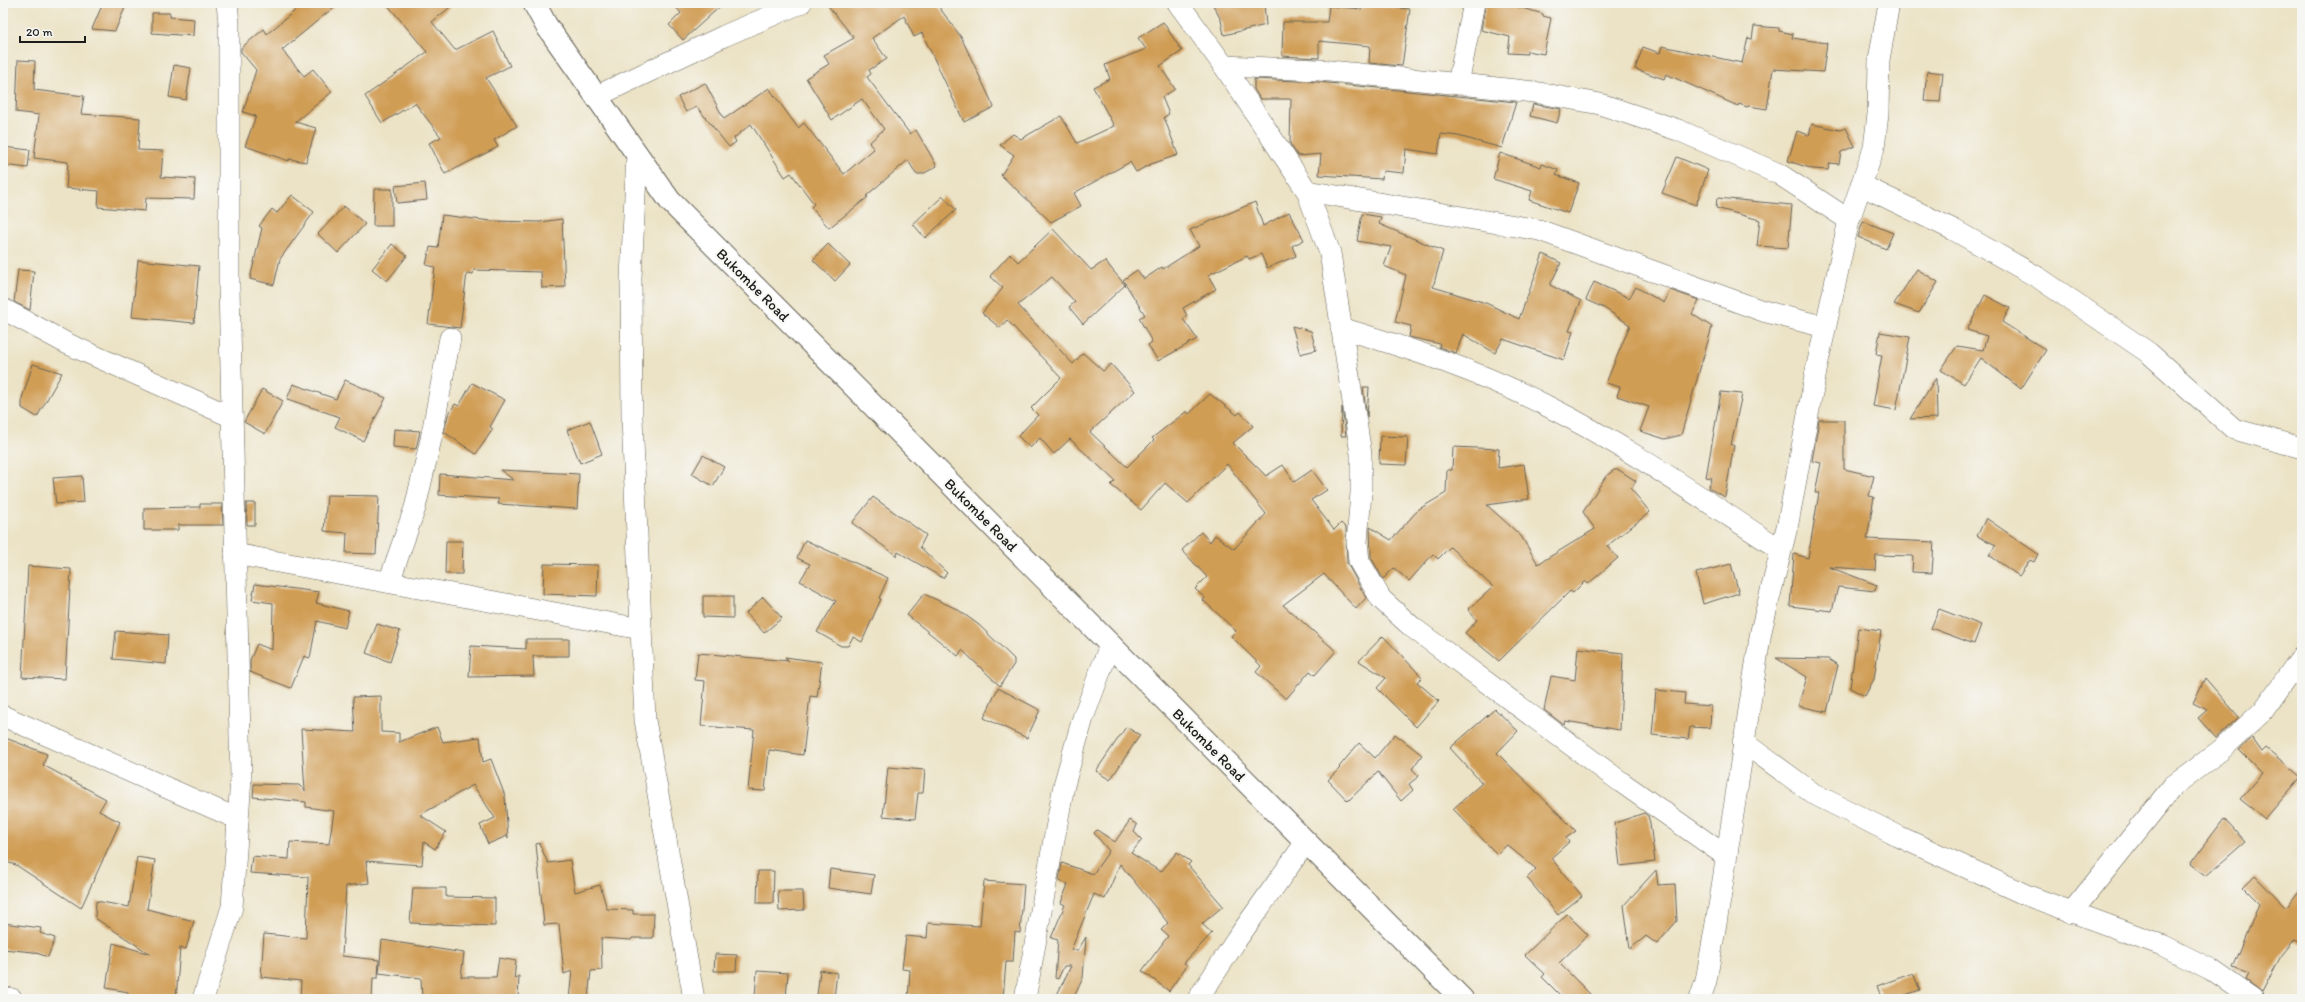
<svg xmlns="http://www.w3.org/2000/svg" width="2305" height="1002" viewBox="0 0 2305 1002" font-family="Itim,sans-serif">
  <rect width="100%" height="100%" fill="#f6f6f2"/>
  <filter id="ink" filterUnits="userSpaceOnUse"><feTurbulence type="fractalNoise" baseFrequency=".025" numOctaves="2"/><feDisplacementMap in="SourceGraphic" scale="8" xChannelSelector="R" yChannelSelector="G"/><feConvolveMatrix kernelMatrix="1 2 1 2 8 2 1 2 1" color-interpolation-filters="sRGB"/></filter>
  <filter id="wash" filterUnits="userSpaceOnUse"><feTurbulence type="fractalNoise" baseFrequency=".012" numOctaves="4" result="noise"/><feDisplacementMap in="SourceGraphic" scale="16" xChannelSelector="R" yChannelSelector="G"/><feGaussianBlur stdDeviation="0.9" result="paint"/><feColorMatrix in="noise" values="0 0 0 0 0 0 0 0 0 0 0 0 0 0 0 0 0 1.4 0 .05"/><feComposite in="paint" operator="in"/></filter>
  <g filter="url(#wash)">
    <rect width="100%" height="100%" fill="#ece3c6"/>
    <g id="blocks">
      <g fill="#d09d55">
        <path d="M 103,3 L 127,3 L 115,31 L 92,29 Z"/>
        <path d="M 304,3 L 339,3 L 282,50 L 304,76 L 313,69 L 332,92 L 295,122 L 316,128 L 306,162 L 289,159 L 289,161 L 245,146 L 256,116 L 243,112 L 256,70 L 241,52 L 241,48 L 264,29 L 267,34 Z"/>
        <path d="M 386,3 L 455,3 L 432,22 L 455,50 L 493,31 L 510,66 L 486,78 L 517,126 L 494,140 L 498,147 L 445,174 L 429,143 L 441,137 L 415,103 L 382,123 L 365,96 L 427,52 Z"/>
        <path d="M 672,3 L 724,3 L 683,40 L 669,25 L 681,13 Z"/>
        <path d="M 826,3 L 936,3 L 961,37 L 994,107 L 964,122 L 922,33 L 914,37 L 904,16 L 872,38 L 887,59 L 869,70 L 871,74 L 867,77 L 910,134 L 916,130 L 937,166 L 923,174 L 916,174 L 908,160 L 866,196 L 868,197 L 829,228 L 811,207 L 814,204 L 791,173 L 785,177 L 751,124 L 734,138 L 736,142 L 729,147 L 697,107 L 686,112 L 678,97 L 705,83 L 724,119 L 769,88 L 798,128 L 804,123 L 844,174 L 874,149 L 869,143 L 884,129 L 862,99 L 832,120 L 806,78 L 829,64 L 824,55 L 854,38 Z"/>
        <path d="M 1212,3 L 1264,3 L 1266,25 L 1224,35 L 1221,20 Z"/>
        <path d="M 1486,3 L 1505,3 L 1543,14 L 1543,16 L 1551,18 L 1544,54 L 1527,51 L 1527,54 L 1508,53 L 1510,37 L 1481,30 Z"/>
        <path d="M 1362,5 L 1410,9 L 1402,66 L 1369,63 L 1370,46 L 1319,41 L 1319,58 L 1282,56 L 1283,22 L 1327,22 L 1329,6 L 1362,9 Z"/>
        <path d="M 152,13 L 170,13 L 170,17 L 194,19 L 193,36 L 152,33 Z"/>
        <path d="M 1163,22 L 1182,51 L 1160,66 L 1175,89 L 1162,97 L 1169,114 L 1164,117 L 1178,155 L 1151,164 L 1136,172 L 1130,162 L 1074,193 L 1081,206 L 1051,222 L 1001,175 L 1014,155 L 1000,145 L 1013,134 L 1021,139 L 1061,116 L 1077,143 L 1114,126 L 1093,87 L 1110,79 L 1105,65 L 1146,49 L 1138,38 Z"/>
        <path d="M 1754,26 L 1779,28 L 1779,31 L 1793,34 L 1792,38 L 1827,43 L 1823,72 L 1773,69 L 1767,109 L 1748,106 L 1747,107 L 1739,104 L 1738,106 L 1666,74 L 1664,79 L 1635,69 L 1643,47 L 1660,53 L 1662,46 L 1742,63 L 1748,38 L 1752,39 Z"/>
        <path d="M 18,60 L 35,61 L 34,90 L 84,96 L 81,114 L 140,118 L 138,150 L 163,151 L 161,177 L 195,179 L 194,199 L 146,198 L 145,211 L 98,207 L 99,191 L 66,188 L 68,162 L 34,158 L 39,115 L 16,112 Z"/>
        <path d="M 174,65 L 191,68 L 186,100 L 169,97 Z"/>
        <path d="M 1927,71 L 1943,73 L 1940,102 L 1924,101 Z"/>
        <path d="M 1254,79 L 1318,82 L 1516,102 L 1502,148 L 1458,136 L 1441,134 L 1438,154 L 1406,149 L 1404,173 L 1383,171 L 1382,179 L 1319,175 L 1321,154 L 1298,156 L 1290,144 L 1291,99 L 1260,99 L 1254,89 Z"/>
        <path d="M 1533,104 L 1561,109 L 1557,123 L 1530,116 Z"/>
        <path d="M 1812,124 L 1840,130 L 1846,128 L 1855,146 L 1841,152 L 1839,164 L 1830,163 L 1828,170 L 1813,169 L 1788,161 L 1797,131 L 1809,135 Z"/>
        <path d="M 3,147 L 30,150 L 28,168 L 3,165 Z"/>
        <path d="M 1500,153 L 1541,167 L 1542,164 L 1558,170 L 1556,175 L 1579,183 L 1568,213 L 1529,200 L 1532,191 L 1493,179 Z"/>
        <path d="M 1677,157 L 1708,170 L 1696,205 L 1662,193 Z"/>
        <path d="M 425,183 L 427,200 L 397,203 L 395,186 Z"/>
        <path d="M 374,189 L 392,189 L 392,226 L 373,226 Z"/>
        <path d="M 292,195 L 314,212 L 280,259 L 274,285 L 250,279 L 262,228 L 259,226 L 272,209 L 277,213 Z"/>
        <path d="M 943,196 L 956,210 L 925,238 L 913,224 Z"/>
        <path d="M 1717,198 L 1792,205 L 1788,248 L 1757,246 L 1760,220 L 1716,208 Z"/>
        <path d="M 1255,202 L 1263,226 L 1289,212 L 1304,240 L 1292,246 L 1296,256 L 1267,268 L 1261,254 L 1249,259 L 1247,256 L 1208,275 L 1216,289 L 1183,308 L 1187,316 L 1183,319 L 1197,339 L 1158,361 L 1148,345 L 1152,342 L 1139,318 L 1145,315 L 1123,280 L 1137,270 L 1144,279 L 1162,267 L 1163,269 L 1199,246 L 1190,230 Z"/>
        <path d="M 344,206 L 365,224 L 338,253 L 318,234 Z"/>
        <path d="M 1362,214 L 1381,217 L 1379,224 L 1443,251 L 1433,287 L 1486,303 L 1519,319 L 1543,254 L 1561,263 L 1550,285 L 1581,301 L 1569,331 L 1573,332 L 1564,360 L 1503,339 L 1495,353 L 1463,334 L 1456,353 L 1439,347 L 1440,344 L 1409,337 L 1411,326 L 1395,322 L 1406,275 L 1384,266 L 1391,247 L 1357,241 Z"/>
        <path d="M 442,215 L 491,221 L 540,222 L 562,219 L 565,287 L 542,288 L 541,272 L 474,270 L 473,274 L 467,273 L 460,328 L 428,324 L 435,267 L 426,265 L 430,247 L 438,248 Z"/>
        <path d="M 1863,221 L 1893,233 L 1886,249 L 1858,237 Z"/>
        <path d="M 1053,229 L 1091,270 L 1105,261 L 1125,285 L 1083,324 L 1069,307 L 1075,302 L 1052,277 L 1018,305 L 1073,364 L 1083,353 L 1103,371 L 1111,364 L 1135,391 L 1090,432 L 1127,467 L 1154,440 L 1152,438 L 1187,411 L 1189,414 L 1210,394 L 1237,415 L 1240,412 L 1253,426 L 1233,443 L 1266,476 L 1283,465 L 1294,482 L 1312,470 L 1327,490 L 1311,500 L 1334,530 L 1341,523 L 1346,528 L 1347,563 L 1366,598 L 1356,609 L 1324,574 L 1283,605 L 1336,651 L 1315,675 L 1310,671 L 1286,699 L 1256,672 L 1261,666 L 1231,636 L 1236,631 L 1203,600 L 1205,598 L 1195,589 L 1207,577 L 1182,550 L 1201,532 L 1210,542 L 1215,535 L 1234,549 L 1266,514 L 1227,464 L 1188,503 L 1165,483 L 1141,510 L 1111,485 L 1115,481 L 1070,439 L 1054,454 L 1040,438 L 1030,448 L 1018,436 L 1038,415 L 1031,408 L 1061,378 L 1007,320 L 1000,328 L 982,313 L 1003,288 L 990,276 L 1010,254 L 1018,262 Z"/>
        <path d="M 392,244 L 407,256 L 387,281 L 372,269 Z"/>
        <path d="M 828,244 L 850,265 L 835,281 L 813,260 Z"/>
        <path d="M 138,260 L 199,266 L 194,323 L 132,317 Z"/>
        <path d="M 1917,269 L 1938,282 L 1919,313 L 1894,304 Z"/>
        <path d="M 18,270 L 34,271 L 30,310 L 14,302 Z"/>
        <path d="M 1594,282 L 1629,298 L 1636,287 L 1664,303 L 1670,290 L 1699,300 L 1692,314 L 1712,327 L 1681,435 L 1665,439 L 1640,431 L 1649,407 L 1617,396 L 1620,387 L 1606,383 L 1630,325 L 1604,308 L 1586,300 Z"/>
        <path d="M 1985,295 L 2010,308 L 2002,322 L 2046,350 L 2021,389 L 1981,358 L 1964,384 L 1941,370 L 1957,346 L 1983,350 L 1987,336 L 1967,330 Z"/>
        <path d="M 1292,326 L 1311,331 L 1316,350 L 1300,354 Z"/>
        <path d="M 1880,332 L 1910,337 L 1896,410 L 1873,406 L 1882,355 L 1876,354 Z"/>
        <path d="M 33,364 L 62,373 L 37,417 L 22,408 L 22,398 Z"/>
        <path d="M 1936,378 L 1937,418 L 1910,419 Z"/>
        <path d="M 345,380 L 386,398 L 363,441 L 335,427 L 340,417 L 287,399 L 293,384 L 336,399 Z"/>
        <path d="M 472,383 L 505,400 L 490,427 L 493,429 L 476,454 L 444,432 L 448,415 L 455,404 L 459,406 Z"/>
        <path d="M 1363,387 L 1369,387 L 1367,417 Z"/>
        <path d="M 262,389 L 283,401 L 265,434 L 244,422 Z"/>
        <path d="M 1721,392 L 1742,394 L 1731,445 L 1734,445 L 1725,497 L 1708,488 L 1712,478 L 1706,477 Z"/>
        <path d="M 1342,407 L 1346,436 L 1341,436 Z"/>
        <path d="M 1819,420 L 1844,420 L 1844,469 L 1874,476 L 1869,496 L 1874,497 L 1867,539 L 1934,542 L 1932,573 L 1912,572 L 1913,556 L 1876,555 L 1875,570 L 1829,567 L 1877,585 L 1875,591 L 1838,587 L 1832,611 L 1790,606 L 1794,554 L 1808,558 L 1819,493 L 1815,493 L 1821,463 L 1812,461 Z"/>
        <path d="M 590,421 L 602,454 L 580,463 L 567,430 Z"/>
        <path d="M 394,429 L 420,431 L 416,449 L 393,447 Z"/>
        <path d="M 1380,436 L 1408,437 L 1406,465 L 1379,464 Z"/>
        <path d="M 1453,447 L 1499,449 L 1498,468 L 1524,464 L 1529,499 L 1487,505 L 1521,536 L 1538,564 L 1595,529 L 1583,512 L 1606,476 L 1614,470 L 1619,470 L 1636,481 L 1631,489 L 1650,512 L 1607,546 L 1618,558 L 1588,584 L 1585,581 L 1573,593 L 1570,591 L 1499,661 L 1465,633 L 1477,620 L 1468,610 L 1493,587 L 1450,547 L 1438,559 L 1433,554 L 1409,581 L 1394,568 L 1383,579 L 1371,557 L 1370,527 L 1391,540 L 1419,509 L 1446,493 L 1447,470 L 1452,470 Z"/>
        <path d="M 703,455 L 724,467 L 713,486 L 692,474 Z"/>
        <path d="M 500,470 L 579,474 L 577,509 L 498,504 L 499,499 L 439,495 L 440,474 L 514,480 Z"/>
        <path d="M 82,476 L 84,502 L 56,504 L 53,478 Z"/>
        <path d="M 327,495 L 379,496 L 376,554 L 346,553 L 347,533 L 324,531 Z"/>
        <path d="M 873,497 L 926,535 L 920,547 L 947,573 L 943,578 L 898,552 L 897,556 L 852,523 Z"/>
        <path d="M 246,503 L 255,503 L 255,525 L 247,525 Z"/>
        <path d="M 200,504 L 222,504 L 223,525 L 178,525 L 178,530 L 144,530 L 144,508 L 200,507 Z"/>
        <path d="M 1986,518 L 2038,554 L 2034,562 L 2030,560 L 2019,576 L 1989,555 L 1996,545 L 1977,536 Z"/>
        <path d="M 805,540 L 888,578 L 879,598 L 881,599 L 862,642 L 853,637 L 848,646 L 841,646 L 817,632 L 836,601 L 800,581 L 810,564 L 797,558 Z"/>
        <path d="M 446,541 L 463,541 L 462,574 L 445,574 Z"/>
        <path d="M 544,564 L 598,565 L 597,596 L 543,594 Z"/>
        <path d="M 1731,564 L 1739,593 L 1703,604 L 1696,573 Z"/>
        <path d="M 28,566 L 71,569 L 65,679 L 22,677 Z"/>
        <path d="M 255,584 L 319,592 L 316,603 L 349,611 L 345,628 L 317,621 L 310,658 L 304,656 L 291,688 L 250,672 L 250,660 L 257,644 L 272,650 L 273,603 L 252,600 Z"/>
        <path d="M 924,594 L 957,609 L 979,625 L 1014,659 L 1014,664 L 1000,686 L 962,650 L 958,656 L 907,615 Z"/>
        <path d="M 703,596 L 733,596 L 733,618 L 703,617 Z"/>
        <path d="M 763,597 L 782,618 L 764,633 L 746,613 Z"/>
        <path d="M 1939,609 L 1981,625 L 1974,644 L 1931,628 Z"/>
        <path d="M 377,624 L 400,631 L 390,662 L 366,653 Z"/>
        <path d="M 1858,628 L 1881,631 L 1874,679 L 1865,696 L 1850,688 Z"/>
        <path d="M 116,631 L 168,635 L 166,664 L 113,659 Z"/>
        <path d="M 1383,636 L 1422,677 L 1417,682 L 1439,701 L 1416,727 L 1377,688 L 1386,678 L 1359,661 Z"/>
        <path d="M 526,639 L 569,639 L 569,656 L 533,656 L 534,676 L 469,677 L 471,646 L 526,649 Z"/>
        <path d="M 1578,648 L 1623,653 L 1620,730 L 1565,721 L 1564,725 L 1544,710 L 1551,676 L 1575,680 Z"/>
        <path d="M 698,653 L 789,661 L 785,657 L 822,662 L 817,697 L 810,696 L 803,755 L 769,750 L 765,791 L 748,790 L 754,730 L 701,726 L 705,681 L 695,680 Z"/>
        <path d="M 1776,658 L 1828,659 L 1838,665 L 1827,712 L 1798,706 L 1807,677 Z"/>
        <path d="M 2205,678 L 2239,717 L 2216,738 L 2198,718 L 2207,710 L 2193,703 Z"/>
        <path d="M 998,688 L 1040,710 L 1027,738 L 984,718 Z"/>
        <path d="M 1656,690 L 1685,693 L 1684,704 L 1711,706 L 1710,728 L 1690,727 L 1688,739 L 1652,735 Z"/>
        <path d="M 381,696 L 381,732 L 399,733 L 399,742 L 437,727 L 443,742 L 480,737 L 483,762 L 491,759 L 505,796 L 508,838 L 507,836 L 488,844 L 480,825 L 495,818 L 473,785 L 420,815 L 446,832 L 435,849 L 424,842 L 422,865 L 366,861 L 369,883 L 346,886 L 342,956 L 379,960 L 378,978 L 373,978 L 372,999 L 300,999 L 301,981 L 261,977 L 264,934 L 306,938 L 308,877 L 250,873 L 252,856 L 289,859 L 290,842 L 329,844 L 334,811 L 306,807 L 306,802 L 253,797 L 254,784 L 299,785 L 305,791 L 301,729 L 355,732 L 353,697 Z"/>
        <path d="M 1495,709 L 1518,731 L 1497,753 L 1576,831 L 1566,838 L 1569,842 L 1551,858 L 1582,896 L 1558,915 L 1527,878 L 1536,869 L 1507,845 L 1497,854 L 1453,809 L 1482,783 L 1450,748 Z"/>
        <path d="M 1126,727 L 1140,735 L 1110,780 L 1096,771 Z"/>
        <path d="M 1395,734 L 1422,755 L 1412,769 L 1419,776 L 1409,784 L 1413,790 L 1401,801 L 1378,772 L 1348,801 L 1328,780 L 1340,768 L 1339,767 L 1359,743 L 1375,758 Z"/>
        <path d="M 3,737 L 47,754 L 43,765 L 106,799 L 99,811 L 120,822 L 81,908 L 16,865 L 3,861 Z"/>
        <path d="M 2252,738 L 2262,752 L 2266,748 L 2301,777 L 2265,819 L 2240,799 L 2262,773 L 2239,750 Z"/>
        <path d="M 888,767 L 925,770 L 923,793 L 918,793 L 915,819 L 883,816 Z"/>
        <path d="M 1644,813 L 1648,816 L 1650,823 L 1655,862 L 1620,866 L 1615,823 Z"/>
        <path d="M 2224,819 L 2245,842 L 2206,876 L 2190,864 Z"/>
        <path d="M 1130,820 L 1137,825 L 1134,832 L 1142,840 L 1131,853 L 1161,872 L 1177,852 L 1191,862 L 1188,865 L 1223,906 L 1202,924 L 1212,933 L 1184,963 L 1187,965 L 1169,991 L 1142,971 L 1168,936 L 1161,930 L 1168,923 L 1120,864 L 1105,899 L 1094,894 L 1071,950 L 1078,950 L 1086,937 L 1083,978 L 1073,999 L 1055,999 L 1071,966 L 1064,966 L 1058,979 L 1055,978 L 1058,940 L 1051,938 L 1065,905 L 1061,903 L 1068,884 L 1059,881 L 1062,863 L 1093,874 L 1109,851 L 1094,833 L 1097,830 L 1115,842 Z"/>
        <path d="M 539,843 L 548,863 L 570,860 L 575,892 L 600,885 L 607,909 L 633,910 L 633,914 L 654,914 L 653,938 L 632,938 L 631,940 L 601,938 L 602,970 L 591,971 L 588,999 L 569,999 L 572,971 L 564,974 L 559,924 L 544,925 L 536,844 Z"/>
        <path d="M 137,857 L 155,860 L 147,909 L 194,921 L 186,949 L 180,948 L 176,999 L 127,999 L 128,992 L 106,988 L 113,943 L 150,954 L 95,918 L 96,901 L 129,907 Z"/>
        <path d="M 830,869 L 874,875 L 871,894 L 828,888 Z"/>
        <path d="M 1656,870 L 1658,885 L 1675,884 L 1677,921 L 1657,944 L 1646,936 L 1630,949 L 1624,905 Z"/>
        <path d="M 758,871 L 774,871 L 773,903 L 757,903 Z"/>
        <path d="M 2255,876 L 2286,908 L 2302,887 L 2302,944 L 2294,940 L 2281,956 L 2262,992 L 2246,980 L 2249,974 L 2233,968 L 2259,904 L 2243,888 Z"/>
        <path d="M 984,881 L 1024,884 L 1020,933 L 1015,932 L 1013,962 L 1006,962 L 1003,999 L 908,999 L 910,970 L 902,969 L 906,936 L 927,938 L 928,923 L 980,926 Z"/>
        <path d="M 413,888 L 446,888 L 446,897 L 495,898 L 495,926 L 410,923 Z"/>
        <path d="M 778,891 L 803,891 L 804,910 L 779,911 Z"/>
        <path d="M 1567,914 L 1588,935 L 1559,963 L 1595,999 L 1564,999 L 1542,977 L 1545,974 L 1525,955 Z"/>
        <path d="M 3,923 L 41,928 L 40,933 L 55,938 L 48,957 L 33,952 L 3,949 Z"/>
        <path d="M 382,940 L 464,953 L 461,977 L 496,977 L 499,958 L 516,961 L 514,979 L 519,976 L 518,999 L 422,999 L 421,978 L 379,973 Z"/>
        <path d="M 715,954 L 737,955 L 736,971 L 714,971 Z"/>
        <path d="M 820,970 L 837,973 L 834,998 L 817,996 Z"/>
        <path d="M 757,971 L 788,973 L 786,999 L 755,997 Z"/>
        <path d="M 1913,973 L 1920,990 L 1894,999 L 1882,999 L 1877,986 Z"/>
      </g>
    </g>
  </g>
  <g filter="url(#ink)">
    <use href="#blocks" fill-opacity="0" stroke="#656258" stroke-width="1"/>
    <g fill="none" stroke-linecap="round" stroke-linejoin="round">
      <g stroke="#656258" stroke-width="22">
        <g id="minor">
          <path d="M 1178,3 L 1224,66 L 1307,191 L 1330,253 L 1361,454 L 1361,493 L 1357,542 L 1359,561 L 1381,599 L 1412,627 L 1621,782 L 1726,856"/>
          <path d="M 1224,66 L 1319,70 L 1441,82 L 1534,92 L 1600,104 L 1678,130 L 1779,174 L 1849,220"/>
          <path d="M 1458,84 L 1474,3"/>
          <path d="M 597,96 L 724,36 L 801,3"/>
          <path d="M 637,154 L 631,278 L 632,418 L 645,720 L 694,999"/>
          <path d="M 1861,185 L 1954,230 L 2039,278 L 2149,353 L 2234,429 L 2302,448"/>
          <path d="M 1307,191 L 1539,230 L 1763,311 L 1825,327"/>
          <path d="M 3,309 L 68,344 L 232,417"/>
          <path d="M 1341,328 C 1412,349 1481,372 1547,406 C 1629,447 1704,500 1781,550"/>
          <path d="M 235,554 L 641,629"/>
          <path d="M 389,582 L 415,508 L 431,439 L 450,338"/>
          <path d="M 3,716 L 238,819"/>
          <path d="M 1743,742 L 1814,794 L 1898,836 L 2026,895 L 2162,945 L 2210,969 L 2253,999"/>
          <path d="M 2071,913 L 2173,786 L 2221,750 L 2263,711 L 2302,656"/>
          <path d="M 3,997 L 12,999"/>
          <path d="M 203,999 L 232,907 L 241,778 L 229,287 L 229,23 L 227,3"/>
          <path d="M 1025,999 L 1064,785 L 1083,718 L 1110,645"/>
          <path d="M 1198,999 L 1237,939 L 1306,842"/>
          <path d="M 1700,999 L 1706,981 L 1720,900 L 1761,631 L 1788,523 L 1817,366 L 1849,220 L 1874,148 L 1878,114 L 1879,60 L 1889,3"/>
        </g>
      </g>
      <g stroke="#656258" stroke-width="24">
        <path id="major" d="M 534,3 L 546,25 L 670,201 L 1462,999"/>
      </g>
      <use href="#minor" stroke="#fff" stroke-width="21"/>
      <use href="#major" stroke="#fff" stroke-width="22"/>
    </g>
  </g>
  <g text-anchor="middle" stroke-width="4" stroke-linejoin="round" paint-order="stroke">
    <g font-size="15" fill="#1c1c1c" stroke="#f6f6f2">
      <text transform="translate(753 285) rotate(45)" y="5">Bukombe Road</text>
      <text transform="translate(981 515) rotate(45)" y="5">Bukombe Road</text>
      <text transform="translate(1209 745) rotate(45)" y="5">Bukombe Road</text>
    </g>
  </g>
  <rect width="2305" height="1002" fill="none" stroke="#f6f6f2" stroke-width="16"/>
  <path d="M20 36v6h65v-6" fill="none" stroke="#1c1c1c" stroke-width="2"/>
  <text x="26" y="36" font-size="12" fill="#1c1c1c" stroke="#f6f6f2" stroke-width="3" paint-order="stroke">20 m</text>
</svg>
